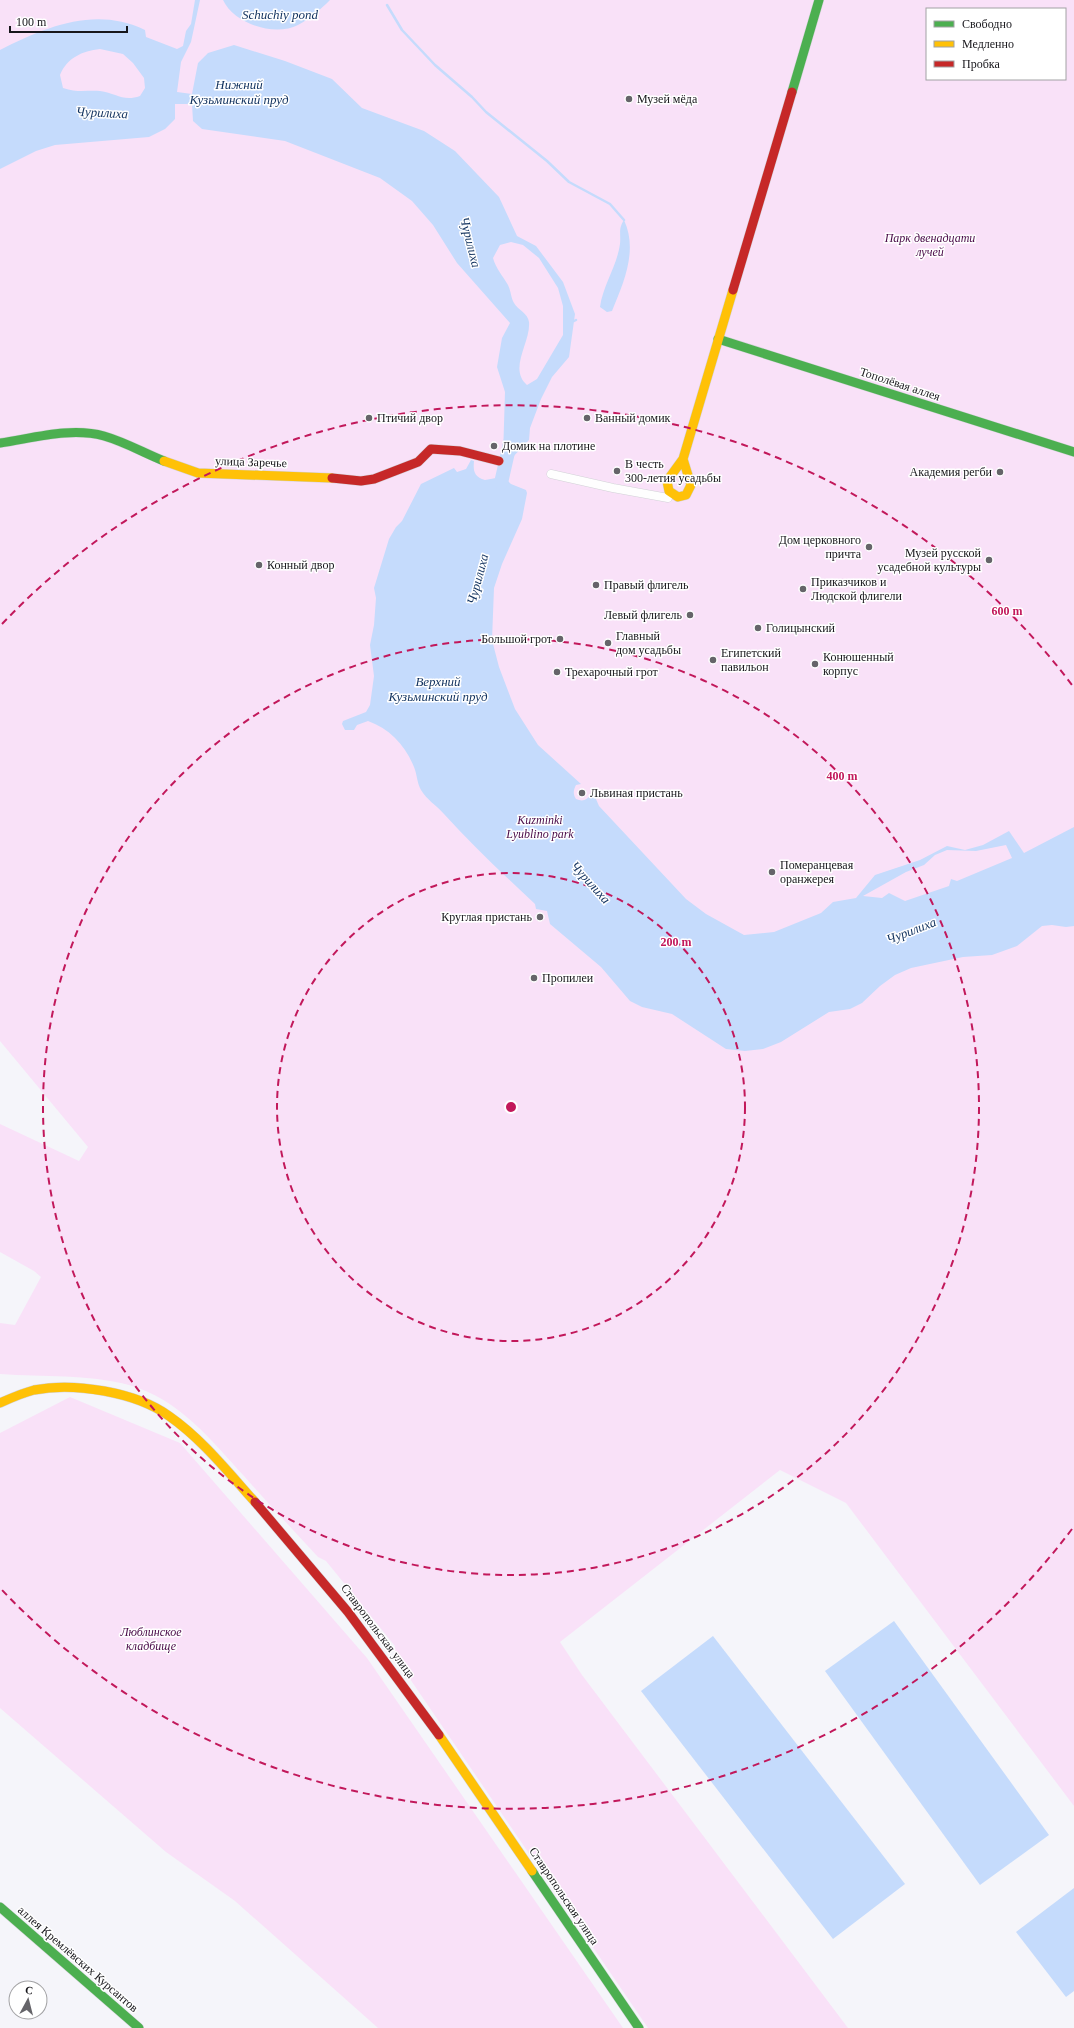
<svg xmlns="http://www.w3.org/2000/svg" width="1074" height="2028" viewBox="0 0 1074 2028" font-family="Georgia,serif">
  <rect width="100%" height="100%" fill="#f5f5fa"/>
  <g fill="#f9e1f8" fill-rule="evenodd">
    <path d="M 0,0 L 1074,0 L 1074,1806 L 846,1503 L 780,1470 L 560,1642 L 582,1675 L 848,2028 L 648,2028 L 395,1657 L 395,1646 L 326,1561 L 318,1557 C 293,1530 268,1503 244,1476 C 211,1440 179,1399 129,1385 C 87,1374 44,1377 0,1374 L 0,1323 L 15,1325 L 41,1277 L 34,1271 L 0,1252 L 0,1124 L 79,1161 L 88,1147 L 0,1041 ZM 927,9 L 1065,9 L 1065,79 L 927,79 Z"/>
    <path d="M 70,1397 L 180,1443 L 367,1658 L 623,2028 L 378,2028 L 235,1901 L 166,1852 L 0,1708 L 0,1433 Z"/>
  </g>
  <g fill="#c5dbfc" fill-rule="evenodd">
    <path d="M 195,0 L 200,0 L 191,42 L 181,62 L 177,92 L 192,94 L 198,63 L 208,53 L 234,45 L 285,61 L 332,79 L 362,108 L 424,131 L 455,151 L 499,197 L 517,236 L 536,246 L 563,282 L 575,314 L 569,357 L 552,377 L 541,399 L 530,428 L 529,440 L 512,458 L 503,456 L 505,392 L 497,367 L 502,338 L 510,323 L 457,263 L 433,225 L 412,201 L 380,178 L 285,141 L 202,129 L 193,121 L 192,104 L 175,104 L 175,119 L 165,129 L 149,137 L 55,145 L 36,151 L 0,169 L 0,50 C 46,27 95,6 145,30 L 146,37 L 177,49 L 183,46 L 186,31 L 191,24 ZM 100,49 L 123,54 L 133,63 L 144,78 L 145,88 L 140,96 C 123,102 116,93 100,91 C 86,90 78,93 63,88 L 60,75 C 67,58 82,51 100,49 ZM 511,242 L 523,245 L 539,258 L 558,288 L 563,306 L 563,335 L 537,379 L 527,385 C 508,369 531,342 529,322 C 528,313 518,310 514,303 C 511,298 511,291 508,285 C 503,276 496,269 493,258 L 500,245 Z"/>
    <path d="M 223,0 L 330,0 C 321,9 310,19 298,25 C 275,37 234,24 223,0 Z"/>
    <path d="M 624,220 C 638,250 624,282 612,311 L 607,312 L 600,307 C 603,285 617,266 620,244 C 621,234 618,229 624,220 Z"/>
    <path d="M 471,460 L 474,461 C 473,471 474,477 485,480 L 496,478 L 500,464 L 509,466 L 508,481 L 511,484 L 526,490 L 527,493 L 522,519 L 502,564 L 494,588 L 492,640 L 499,667 L 515,709 L 538,745 L 581,784 L 576,785 C 573,791 573,794 576,799 C 583,802 587,800 591,794 L 596,799 L 599,806 L 686,899 L 706,914 L 744,935 L 774,932 L 821,913 L 833,902 L 856,898 L 875,875 L 920,860 L 947,846 L 965,850 L 983,845 L 1009,831 L 1024,853 L 1074,827 L 1074,926 L 1066,927 L 1052,925 L 1042,926 L 1017,946 L 992,955 L 963,957 L 911,968 L 895,975 L 880,986 L 862,1003 L 850,1009 L 829,1012 L 781,1042 L 763,1049 L 745,1051 L 726,1049 L 672,1014 L 642,1007 L 630,1001 L 601,967 L 550,924 L 547,911 L 536,909 L 535,904 C 504,875 473,846 444,814 C 436,805 427,800 421,790 C 417,783 417,774 414,767 C 405,745 390,729 368,721 L 357,725 L 354,730 L 345,730 L 342,724 L 343,721 L 366,712 L 370,705 L 374,676 L 370,645 L 374,625 L 376,598 L 374,588 L 389,539 L 396,527 L 402,521 L 421,484 L 454,468 L 457,472 L 466,469 ZM 1006,845 L 1012,858 L 957,881 L 951,879 L 949,886 L 905,901 L 889,893 L 882,898 L 863,896 L 906,872 L 924,865 L 935,855 L 947,850 L 976,851 Z"/>
    <path d="M 894,1621 L 1049,1835 L 980,1885 L 825,1671 Z"/>
    <path d="M 713,1636 L 905,1884 L 833,1939 L 641,1691 Z"/>
    <path d="M 1074,1888 L 1074,1991 L 1066,1997 L 1016,1932 Z"/>
  </g>
  <g fill="none" stroke-linecap="round" stroke-linejoin="round">
    <g stroke="#c5dbfc" stroke-width="2.5">
      <path d="M 387,5 L 402,30 L 435,65 L 472,97 L 486,112 L 547,161 L 569,182 L 610,204 L 624,220"/>
      <path d="M 574,321 L 576,320"/>
    </g>
    <path stroke="#c5dbfc" stroke-width="14" d="M 501,483 L 511,439"/>
    <g stroke="#d2d2d7" stroke-width="9">
      <path id="street" d="M 551,474 L 613,488 L 668,498"/>
    </g>
    <g stroke="#d2d2d7" stroke-width="10">
      <g id="fast">
        <path d="M 792,92 L 819,0"/>
        <path d="M 718,339 L 1074,452"/>
        <path d="M 0,443 C 34,438 71,427 104,436 C 125,442 144,453 164,461"/>
        <path d="M 532,1871 L 639,2028"/>
        <path d="M 0,1907 L 139,2028"/>
      </g>
    </g>
    <g stroke="#d2d2d7" stroke-width="10">
      <g id="slow">
        <path d="M 683,459 L 691,485 L 686,495 L 678,497 L 669,491 L 667,481 L 683,459 L 733,290"/>
        <path d="M 164,461 L 198,473 L 332,478"/>
        <path d="M 0,1403 C 11,1398 22,1393 34,1390 C 74,1382 136,1392 169,1416 C 202,1439 228,1472 255,1502"/>
        <path d="M 439,1735 L 532,1871"/>
      </g>
    </g>
    <g stroke="#d2d2d7" stroke-width="10">
      <g id="jam">
        <path d="M 733,290 L 792,92"/>
        <path d="M 332,478 L 361,481 L 374,479 L 418,462 L 431,449 L 460,451 L 499,461"/>
        <path d="M 255,1502 L 348,1612 L 439,1735"/>
      </g>
    </g>
    <use href="#street" stroke="#fefefe" stroke-width="8"/>
    <use href="#fast" stroke="#4caf50" stroke-width="9"/>
    <use href="#slow" stroke="#ffc107" stroke-width="9"/>
    <use href="#jam" stroke="#c62828" stroke-width="9"/>
  </g>
  <g fill="none" stroke="#c2185b" stroke-width="2" stroke-dasharray="7 5">
    <circle cx="511" cy="1107" r="234"/>
    <circle cx="511" cy="1107" r="468"/>
    <path d="M1072 1529A702 702 0 0 1 2 1590M2 624A702 702 0 0 1 1072 685"/>
  </g>
  <g fill="#656469" stroke="#fff" stroke-width="1.5">
    <circle cx="629" cy="99" r="4"/>
    <circle cx="369" cy="418" r="4"/>
    <circle cx="587" cy="418" r="4"/>
    <circle cx="494" cy="446" r="4"/>
    <circle cx="617" cy="471" r="4"/>
    <circle cx="1000" cy="472" r="4"/>
    <circle cx="869" cy="547" r="4"/>
    <circle cx="989" cy="560" r="4"/>
    <circle cx="259" cy="565" r="4"/>
    <circle cx="596" cy="585" r="4"/>
    <circle cx="803" cy="589" r="4"/>
    <circle cx="690" cy="615" r="4"/>
    <circle cx="758" cy="628" r="4"/>
    <circle cx="560" cy="639" r="4"/>
    <circle cx="608" cy="643" r="4"/>
    <circle cx="713" cy="660" r="4"/>
    <circle cx="815" cy="664" r="4"/>
    <circle cx="557" cy="672" r="4"/>
    <circle cx="582" cy="793" r="4"/>
    <circle cx="772" cy="872" r="4"/>
    <circle cx="540" cy="917" r="4"/>
    <circle cx="534" cy="978" r="4"/>
  </g>
  <g text-anchor="middle" stroke-width="3" stroke-linejoin="round" paint-order="stroke">
    <g font-size="12" fill="#17161b" stroke="#fff" text-anchor="start">
      <text x="637" y="103">Музей мёда</text>
      <text x="377" y="422">Птичий двор</text>
      <text x="595" y="422">Ванный домик</text>
      <text x="502" y="450">Домик на плотине</text>
      <text x="625" y="468">В честь<tspan x="625" dy="14">300-летия усадьбы</tspan></text>
      <text x="992" y="476" text-anchor="end">Академия регби</text>
      <text x="861" y="544" text-anchor="end">Дом церковного<tspan x="861" dy="14">причта</tspan></text>
      <text x="981" y="557" text-anchor="end">Музей русской<tspan x="981" dy="14">усадебной культуры</tspan></text>
      <text x="267" y="569">Конный двор</text>
      <text x="811" y="586">Приказчиков и<tspan x="811" dy="14">Людской флигели</tspan></text>
      <text x="604" y="589">Правый флигель</text>
      <text x="682" y="619" text-anchor="end">Левый флигель</text>
      <text x="766" y="632">Голицынский</text>
      <text x="616" y="640">Главный<tspan x="616" dy="14">дом усадьбы</tspan></text>
      <text x="552" y="643" text-anchor="end">Большой грот</text>
      <text x="721" y="657">Египетский<tspan x="721" dy="14">павильон</tspan></text>
      <text x="823" y="661">Конюшенный<tspan x="823" dy="14">корпус</tspan></text>
      <text x="565" y="676">Трехарочный грот</text>
      <text x="590" y="797">Львиная пристань</text>
      <text x="780" y="869">Померанцевая<tspan x="780" dy="14">оранжерея</tspan></text>
      <text x="532" y="921" text-anchor="end">Круглая пристань</text>
      <text x="542" y="982">Пропилеи</text>
    </g>
    <g font-size="12" font-style="italic" fill="#480947" stroke="#fff">
      <text x="930" y="242">Парк двенадцати<tspan x="930" dy="14">лучей</tspan></text>
      <text x="540" y="824">Kuzminki<tspan x="540" dy="14">Lyublino park</tspan></text>
      <text x="151" y="1636">Люблинское<tspan x="151" dy="14">кладбище</tspan></text>
    </g>
    <g font-size="12" fill="#17161b" stroke="#fff">
      <text transform="translate(900 384) rotate(18)" y="4">Тополёвая аллея</text>
      <text transform="translate(251 462) rotate(2)" y="4">улица Заречье</text>
      <text transform="translate(378 1631) rotate(53)" y="4">Ставропольская улица</text>
      <text transform="translate(564 1896) rotate(56)" y="4">Ставропольская улица</text>
      <text transform="translate(78 1959) rotate(41)" y="4">аллея Кремлёвских Курсантов</text>
    </g>
    <g font-size="13" font-style="italic" fill="#10315e" stroke="#fff">
      <text x="280" y="19">Schuchiy pond</text>
      <text x="239" y="89">Нижний<tspan x="239" dy="15">Кузьминский пруд</tspan></text>
      <text transform="translate(102 112) rotate(3)" y="5">Чурилиха</text>
      <text transform="translate(471 242) rotate(76)" y="5">Чурилиха</text>
      <text transform="translate(477 579) rotate(-75)" y="5">Чурилиха</text>
      <text x="438" y="686">Верхний<tspan x="438" dy="15">Кузьминский пруд</tspan></text>
      <text transform="translate(591 882) rotate(48)" y="5">Чурилиха</text>
      <text transform="translate(911 930) rotate(-21)" y="5">Чурилиха</text>
    </g>
  </g>
  <circle cx="511" cy="1107" r="6" fill="#c2185b" stroke="#fff" stroke-width="2"/>
  <g font-size="12" text-anchor="middle" font-weight="bold" fill="#c2185b" stroke="#fff" stroke-width="3" stroke-linejoin="round" paint-order="stroke">
    <text x="1007" y="615">600 m</text>
    <text x="842" y="780">400 m</text>
    <text x="676" y="946">200 m</text>
  </g>
  <rect x="926" y="8" width="140" height="72" fill="#ffffff" stroke="#a2a2a4"/>
  <rect x="934" y="21" width="20" height="6" fill="#4caf50" stroke="#a2a2a4"/>
  <text x="962" y="28" font-size="12" fill="#17161b">Свободно</text>
  <rect x="934" y="41" width="20" height="6" fill="#ffc107" stroke="#a2a2a4"/>
  <text x="962" y="48" font-size="12" fill="#17161b">Медленно</text>
  <rect x="934" y="61" width="20" height="6" fill="#c62828" stroke="#a2a2a4"/>
  <text x="962" y="68" font-size="12" fill="#17161b">Пробка</text>
  <g transform="translate(28 2000) rotate(7)"><circle r="19" fill="#ffffff" stroke="#a2a2a4"/>
  <path d="M0-3L7 15L0 10L-7 15Z" fill="#656469"/>
  <text y="-6" font-size="11" font-weight="bold" text-anchor="middle" fill="#17161b">С</text>
  </g>
  <path d="M10 26v6h117v-6" fill="none" stroke="#17161b" stroke-width="2"/>
  <text x="16" y="26" font-size="12" fill="#17161b" stroke="#ffffff" stroke-width="3" paint-order="stroke">100 m</text>
</svg>
